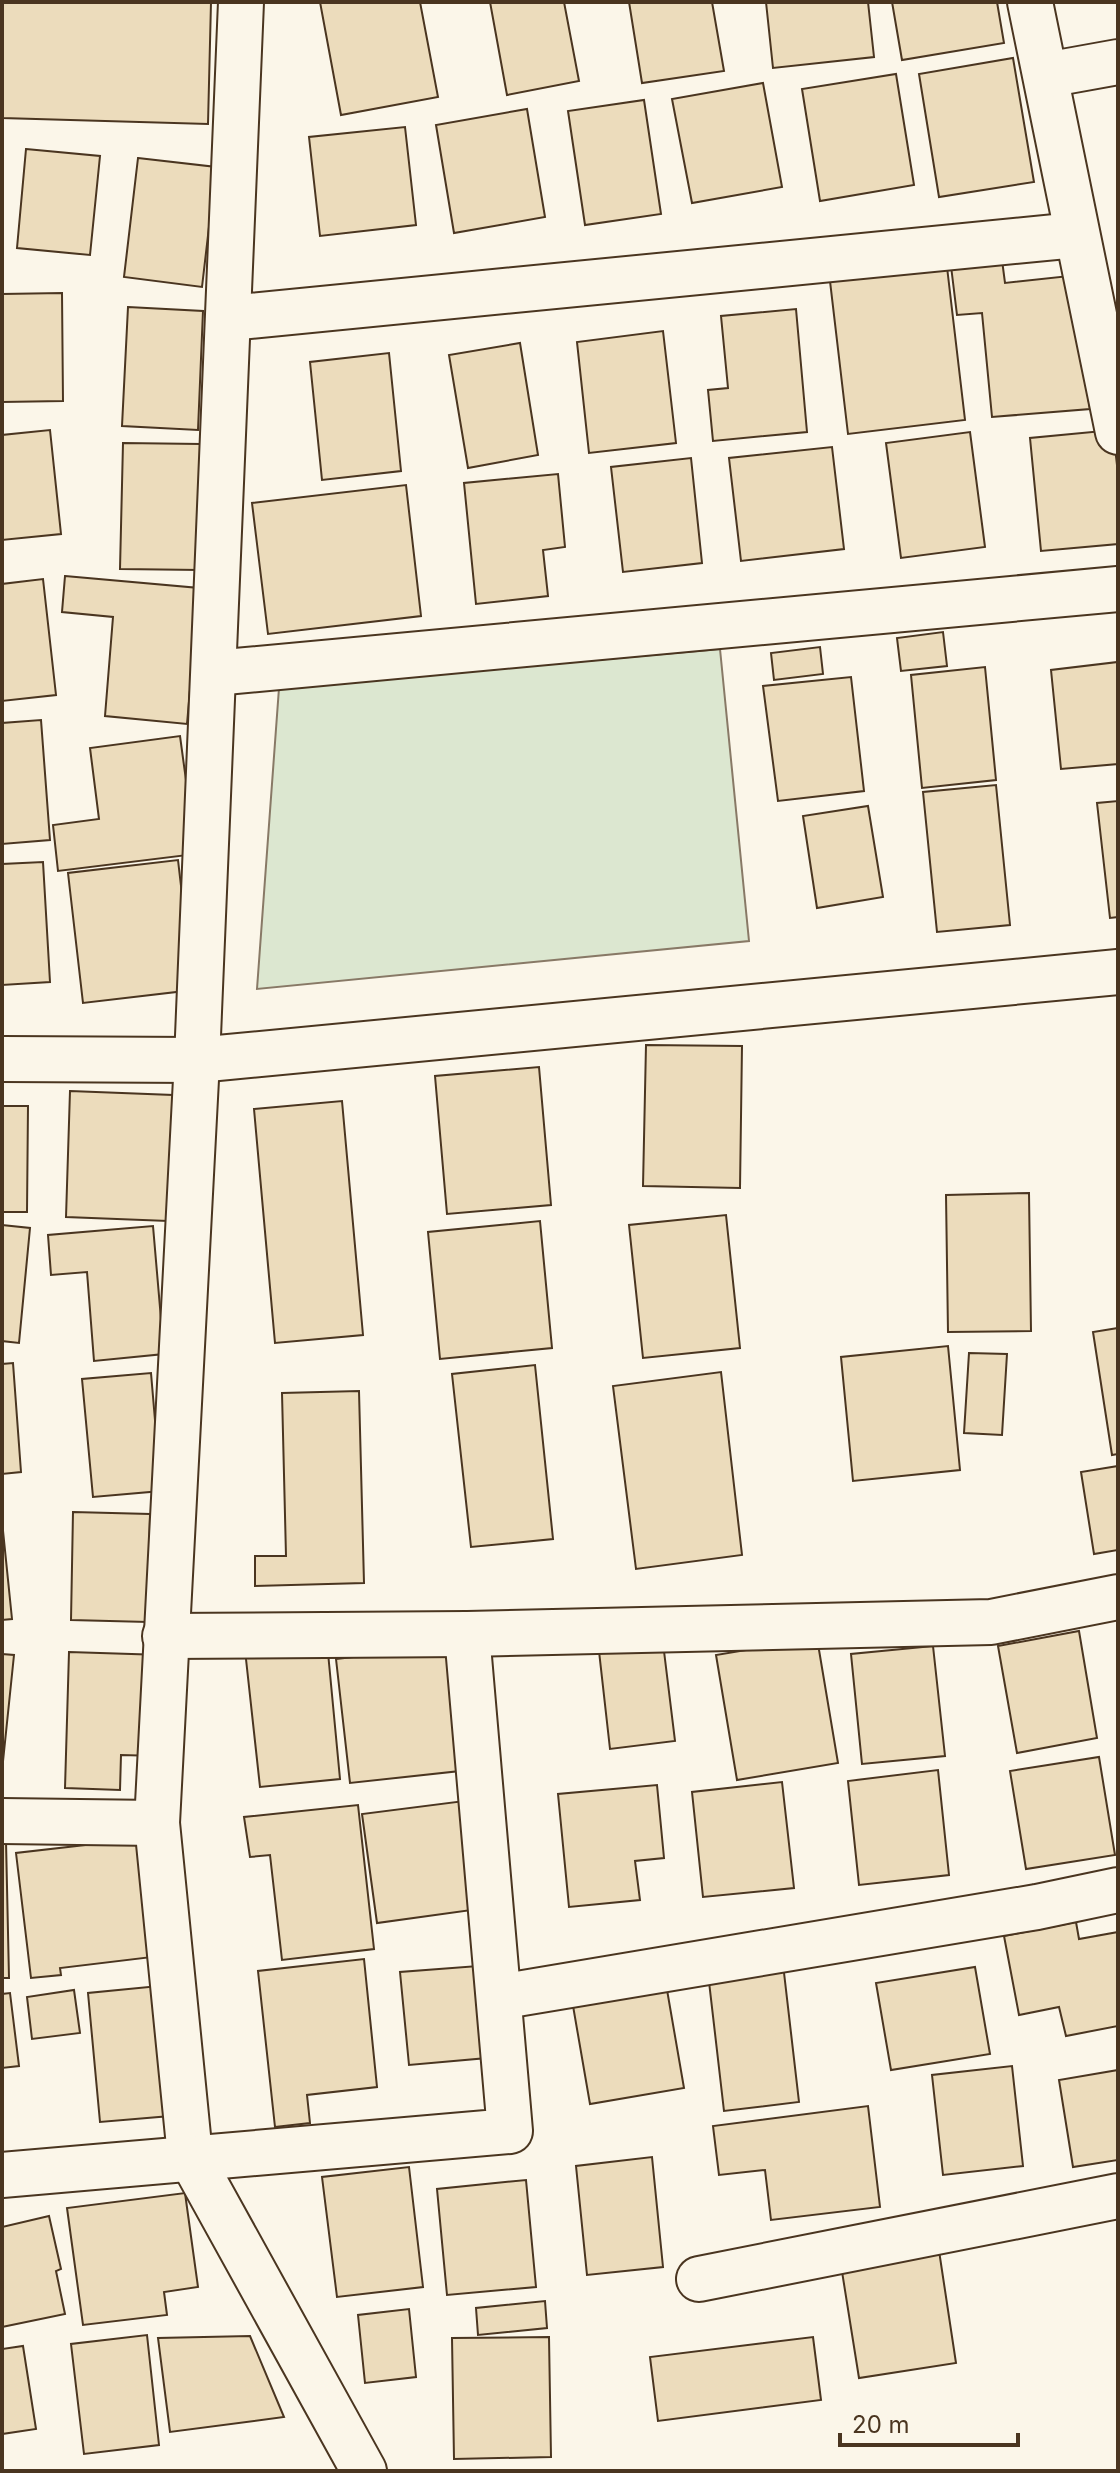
<svg xmlns="http://www.w3.org/2000/svg" width="1120" height="2473" viewBox="0 0 1120 2473" font-family="Inter,sans-serif">
  <rect width="100%" height="100%" fill="#fbf6e9"/>
  <path fill="#dce7d0" stroke="#887966" stroke-width="2" d="M 720,649 L 749,941 L 257,989 L 279,688 Z"/>
  <g fill="#ecdcbc" stroke="#4a3520" stroke-width="2">
    <path d="M 2,2 L 211,2 L 208,124 L 2,118 Z"/>
    <path d="M 320,2 L 420,2 L 438,97 L 341,115 Z"/>
    <path d="M 490,2 L 564,2 L 579,81 L 507,95 Z"/>
    <path d="M 629,2 L 712,2 L 724,71 L 642,83 Z"/>
    <path d="M 766,2 L 868,2 L 874,57 L 773,68 Z"/>
    <path d="M 892,2 L 997,2 L 1004,43 L 902,60 Z"/>
    <path d="M 1013,58 L 1034,182 L 939,197 L 919,74 Z"/>
    <path d="M 896,74 L 914,185 L 820,201 L 802,89 Z"/>
    <path d="M 763,83 L 782,187 L 692,203 L 672,99 Z"/>
    <path d="M 644,100 L 661,214 L 585,225 L 568,111 Z"/>
    <path d="M 527,109 L 545,217 L 454,233 L 436,125 Z"/>
    <path d="M 405,127 L 416,225 L 320,236 L 309,137 Z"/>
    <path d="M 26,149 L 100,156 L 90,255 L 17,248 Z"/>
    <path d="M 138,158 L 216,167 L 202,287 L 124,277 Z"/>
    <path d="M 1002,260 L 1005,283 L 1069,276 L 1090,409 L 992,417 L 982,313 L 957,315 L 951,266 Z"/>
    <path d="M 947,267 L 965,420 L 848,434 L 830,281 Z"/>
    <path d="M 62,293 L 63,401 L 2,402 L 2,294 Z"/>
    <path d="M 128,307 L 203,311 L 198,430 L 122,426 Z"/>
    <path d="M 796,309 L 807,432 L 713,441 L 708,390 L 728,388 L 721,316 Z"/>
    <path d="M 663,331 L 676,443 L 589,453 L 577,342 Z"/>
    <path d="M 520,343 L 538,455 L 468,468 L 449,355 Z"/>
    <path d="M 389,353 L 401,471 L 322,480 L 310,362 Z"/>
    <path d="M 50,430 L 61,534 L 2,540 L 2,435 Z"/>
    <path d="M 1113,430 L 1118,474 L 1118,544 L 1041,551 L 1030,438 Z"/>
    <path d="M 970,432 L 985,547 L 901,558 L 886,443 Z"/>
    <path d="M 123,443 L 201,444 L 200,570 L 120,569 Z"/>
    <path d="M 832,447 L 844,549 L 741,561 L 729,458 Z"/>
    <path d="M 691,458 L 702,563 L 623,572 L 611,467 Z"/>
    <path d="M 558,474 L 565,547 L 543,550 L 548,596 L 476,604 L 464,483 Z"/>
    <path d="M 406,485 L 421,616 L 268,634 L 252,503 Z"/>
    <path d="M 65,576 L 199,588 L 187,724 L 105,716 L 113,617 L 62,612 Z"/>
    <path d="M 43,579 L 56,695 L 2,701 L 2,584 Z"/>
    <path d="M 943,632 L 947,666 L 901,671 L 897,638 Z"/>
    <path d="M 820,647 L 823,674 L 774,680 L 771,653 Z"/>
    <path d="M 1118,662 L 1118,764 L 1061,769 L 1051,670 Z"/>
    <path d="M 985,667 L 996,780 L 922,788 L 911,675 Z"/>
    <path d="M 851,677 L 864,791 L 778,801 L 763,686 Z"/>
    <path d="M 41,720 L 50,840 L 2,844 L 2,723 Z"/>
    <path d="M 180,736 L 196,854 L 58,871 L 53,825 L 99,819 L 90,748 Z"/>
    <path d="M 996,785 L 1010,925 L 937,932 L 923,792 Z"/>
    <path d="M 1118,801 L 1118,917 L 1110,918 L 1097,803 Z"/>
    <path d="M 868,806 L 883,897 L 817,908 L 803,816 Z"/>
    <path d="M 178,860 L 193,990 L 83,1003 L 68,873 Z"/>
    <path d="M 43,862 L 50,982 L 2,985 L 2,864 Z"/>
    <path d="M 646,1045 L 742,1046 L 740,1188 L 643,1186 Z"/>
    <path d="M 539,1067 L 551,1205 L 447,1214 L 435,1076 Z"/>
    <path d="M 70,1091 L 173,1095 L 168,1221 L 66,1217 Z"/>
    <path d="M 342,1101 L 363,1335 L 275,1343 L 254,1109 Z"/>
    <path d="M 2,1106 L 28,1106 L 27,1212 L 2,1212 Z"/>
    <path d="M 1029,1193 L 1031,1331 L 948,1332 L 946,1195 Z"/>
    <path d="M 726,1215 L 740,1348 L 643,1358 L 629,1225 Z"/>
    <path d="M 540,1221 L 552,1348 L 440,1359 L 428,1232 Z"/>
    <path d="M 2,1225 L 30,1228 L 19,1343 L 2,1341 Z"/>
    <path d="M 153,1226 L 164,1354 L 94,1361 L 87,1272 L 51,1275 L 48,1235 Z"/>
    <path d="M 1118,1328 L 1118,1454 L 1112,1455 L 1093,1332 Z"/>
    <path d="M 948,1346 L 960,1470 L 853,1481 L 841,1357 Z"/>
    <path d="M 969,1353 L 1007,1354 L 1002,1435 L 964,1433 Z"/>
    <path d="M 13,1363 L 21,1472 L 2,1474 L 2,1364 Z"/>
    <path d="M 535,1365 L 553,1539 L 471,1547 L 452,1374 Z"/>
    <path d="M 721,1372 L 742,1555 L 636,1569 L 613,1386 Z"/>
    <path d="M 151,1373 L 161,1491 L 93,1497 L 82,1379 Z"/>
    <path d="M 359,1391 L 364,1583 L 255,1586 L 255,1556 L 286,1556 L 282,1393 Z"/>
    <path d="M 1118,1466 L 1118,1550 L 1094,1554 L 1081,1472 Z"/>
    <path d="M 73,1512 L 150,1514 L 148,1622 L 71,1620 Z"/>
    <path d="M 2,1521 L 12,1619 L 2,1620 Z"/>
    <path d="M 1079,1631 L 1097,1738 L 1017,1753 L 998,1646 Z"/>
    <path d="M 817,1638 L 838,1763 L 737,1780 L 716,1655 Z"/>
    <path d="M 327,1642 L 340,1779 L 260,1787 L 245,1650 Z"/>
    <path d="M 663,1643 L 675,1741 L 610,1749 L 599,1651 Z"/>
    <path d="M 456,1645 L 469,1770 L 350,1783 L 336,1659 Z"/>
    <path d="M 933,1646 L 945,1756 L 862,1764 L 851,1654 Z"/>
    <path d="M 69,1652 L 162,1655 L 158,1756 L 121,1755 L 120,1790 L 65,1788 Z"/>
    <path d="M 2,1654 L 14,1655 L 2,1771 Z"/>
    <path d="M 1099,1757 L 1115,1855 L 1026,1869 L 1010,1771 Z"/>
    <path d="M 938,1770 L 949,1875 L 859,1885 L 848,1781 Z"/>
    <path d="M 782,1782 L 794,1888 L 703,1897 L 692,1792 Z"/>
    <path d="M 657,1785 L 664,1858 L 635,1861 L 640,1900 L 569,1907 L 558,1794 Z"/>
    <path d="M 464,1801 L 479,1909 L 377,1923 L 362,1814 Z"/>
    <path d="M 358,1805 L 374,1949 L 282,1960 L 270,1855 L 250,1857 L 244,1817 Z"/>
    <path d="M 155,1837 L 169,1955 L 60,1968 L 61,1975 L 31,1978 L 16,1853 Z"/>
    <path d="M 2,1841 L 6,1841 L 9,1978 L 2,1978 Z"/>
    <path d="M 1076,1922 L 1079,1939 L 1118,1932 L 1118,2026 L 1066,2036 L 1059,2007 L 1019,2015 L 1004,1936 Z"/>
    <path d="M 364,1959 L 377,2087 L 307,2095 L 310,2123 L 275,2127 L 258,1971 Z"/>
    <path d="M 783,1964 L 799,2102 L 724,2111 L 708,1973 Z"/>
    <path d="M 478,1966 L 487,2058 L 409,2065 L 400,1972 Z"/>
    <path d="M 975,1967 L 990,2054 L 891,2070 L 876,1983 Z"/>
    <path d="M 666,1984 L 684,2088 L 590,2104 L 572,2000 Z"/>
    <path d="M 169,1985 L 182,2115 L 100,2122 L 88,1993 Z"/>
    <path d="M 74,1990 L 80,2033 L 32,2039 L 27,1997 Z"/>
    <path d="M 10,1993 L 19,2066 L 2,2068 L 2,1994 Z"/>
    <path d="M 1012,2066 L 1023,2166 L 943,2175 L 932,2075 Z"/>
    <path d="M 1118,2070 L 1118,2160 L 1073,2167 L 1059,2080 Z"/>
    <path d="M 868,2106 L 880,2207 L 771,2220 L 765,2170 L 719,2175 L 713,2126 Z"/>
    <path d="M 652,2157 L 663,2267 L 587,2275 L 576,2166 Z"/>
    <path d="M 409,2167 L 423,2287 L 337,2297 L 322,2177 Z"/>
    <path d="M 526,2180 L 536,2287 L 447,2295 L 437,2189 Z"/>
    <path d="M 185,2193 L 198,2287 L 164,2292 L 167,2315 L 83,2325 L 67,2208 Z"/>
    <path d="M 49,2216 L 61,2269 L 56,2271 L 65,2314 L 2,2327 L 2,2227 Z"/>
    <path d="M 938,2244 L 956,2363 L 859,2378 L 840,2259 Z"/>
    <path d="M 545,2301 L 547,2328 L 478,2335 L 476,2308 Z"/>
    <path d="M 409,2309 L 416,2377 L 365,2383 L 358,2315 Z"/>
    <path d="M 147,2335 L 159,2445 L 84,2454 L 71,2344 Z"/>
    <path d="M 250,2336 L 284,2417 L 170,2432 L 158,2338 Z"/>
    <path d="M 549,2337 L 551,2457 L 454,2459 L 452,2338 Z"/>
    <path d="M 813,2337 L 821,2400 L 658,2421 L 650,2357 Z"/>
    <path d="M 23,2346 L 36,2429 L 2,2434 L 2,2349 Z"/>
  </g>
  <g fill="none" stroke-linecap="round" stroke-linejoin="round">
    <g stroke="#4a3520" stroke-width="48">
      <g id="street">
        <path d="M 241,2 L 197,1060 L 157,1823 L 190,2156 L 364,2471"/>
        <path d="M 1030,2 L 1118,432"/>
        <path d="M 1046,75 L 1118,62"/>
        <path d="M 229,318 L 1076,235"/>
        <path d="M 214,673 L 1118,589"/>
        <path d="M 2,1059 L 197,1060 L 1118,972"/>
        <path d="M 165,1636 L 467,1634 L 991,1622 L 1118,1597"/>
        <path d="M 2,1821 L 157,1823"/>
        <path d="M 499,1997 L 1037,1907 L 1118,1890"/>
        <path d="M 2,2175 L 510,2131 L 467,1634"/>
        <path d="M 699,2279 L 1118,2196"/>
      </g>
    </g>
    <use href="#street" stroke="#fbf6e9" stroke-width="44"/>
  </g>
  <rect width="1120" height="2473" fill="none" stroke="#4a3520" stroke-width="8"/>
  <path d="M840 2433v12h178v-12" fill="none" stroke="#4a3520" stroke-width="4"/>
  <text x="852" y="2433" font-size="24" fill="#4a3520" stroke="#fbf6e9" stroke-width="6" paint-order="stroke">20 m</text>
</svg>
